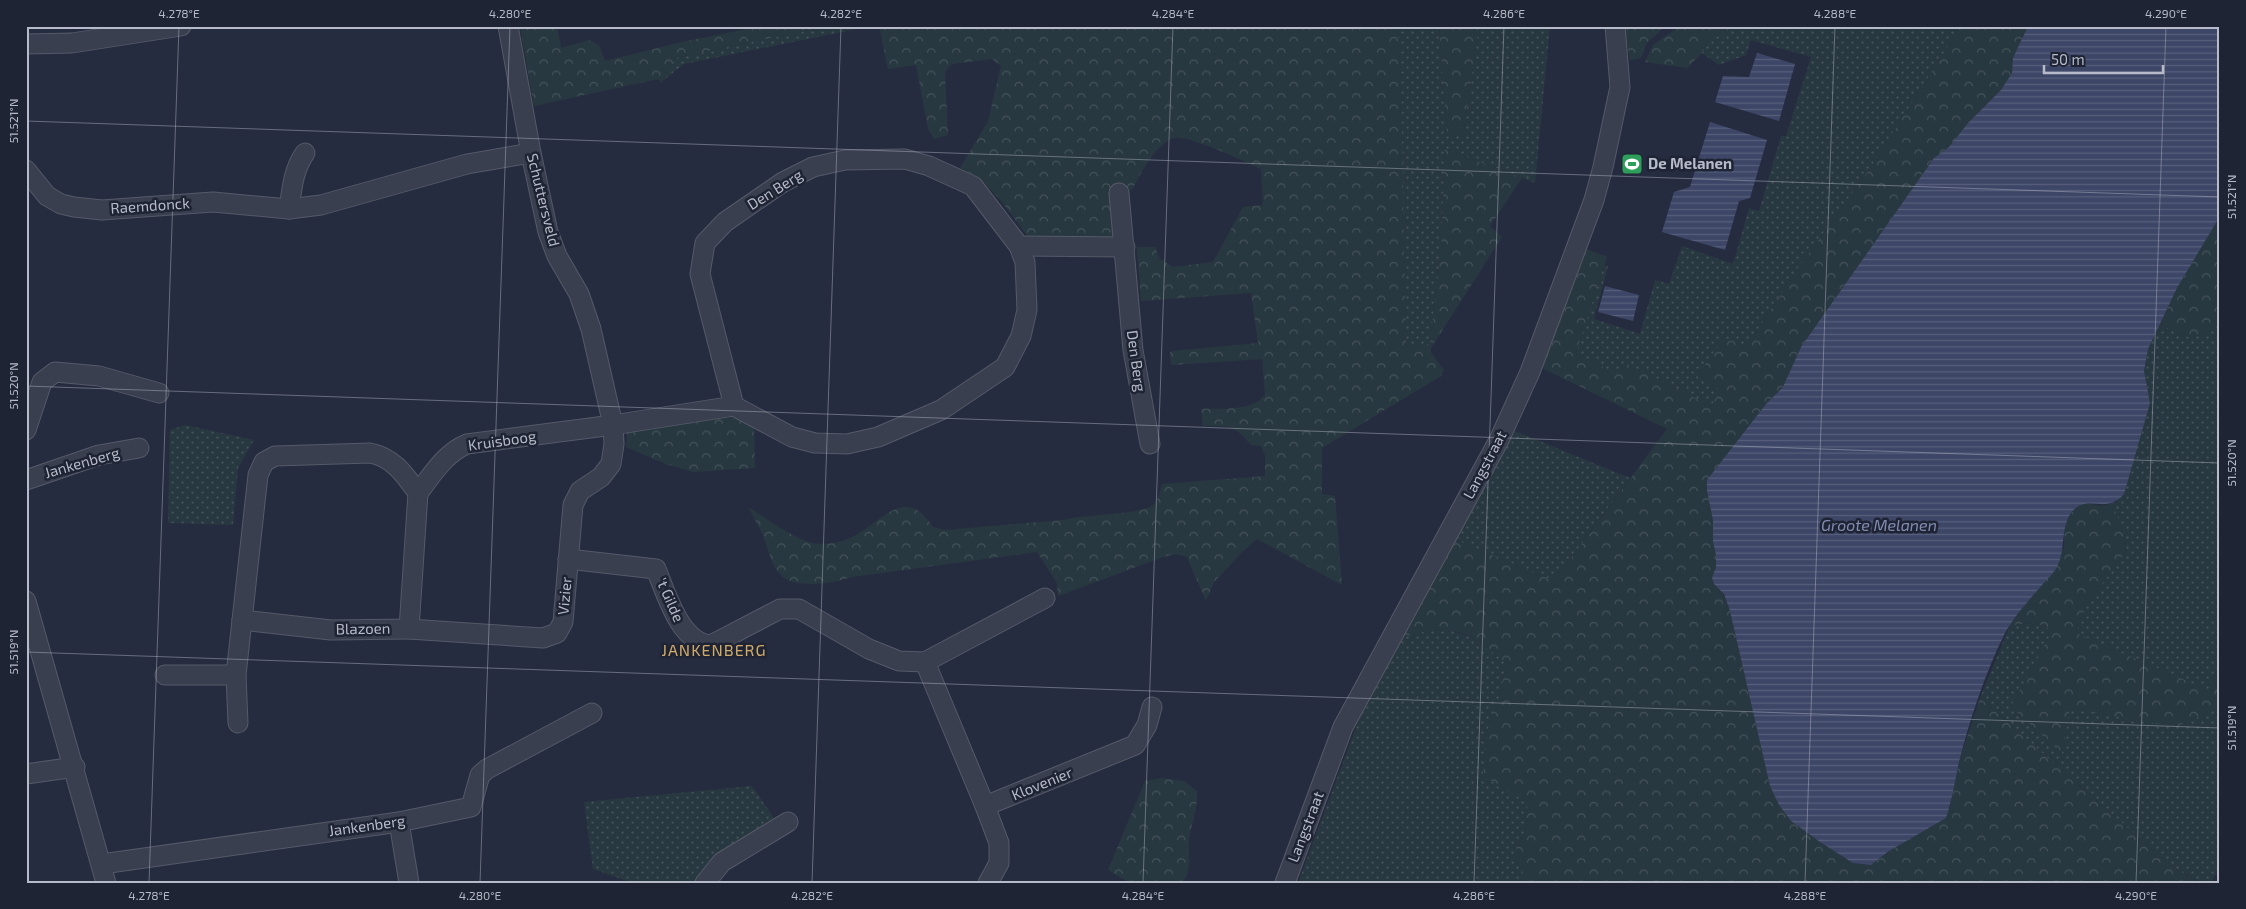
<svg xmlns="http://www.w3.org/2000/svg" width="2246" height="909" viewBox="0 0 2246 909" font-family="'Exo 2',sans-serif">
  <defs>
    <pattern id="grass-dots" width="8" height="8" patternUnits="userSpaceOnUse" patternTransform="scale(1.25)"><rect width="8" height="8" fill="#283840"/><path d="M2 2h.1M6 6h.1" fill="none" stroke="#45535a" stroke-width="1.8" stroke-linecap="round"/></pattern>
    <pattern id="forest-crowns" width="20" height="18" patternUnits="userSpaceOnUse" patternTransform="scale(1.25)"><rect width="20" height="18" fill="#283840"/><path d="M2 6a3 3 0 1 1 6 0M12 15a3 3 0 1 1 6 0" fill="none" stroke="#45535a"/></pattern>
    <pattern id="water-rules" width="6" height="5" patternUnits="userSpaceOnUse" patternTransform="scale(1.25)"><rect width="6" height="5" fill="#3d4666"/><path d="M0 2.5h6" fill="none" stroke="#575f7b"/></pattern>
  </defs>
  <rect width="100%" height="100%" fill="#262c3f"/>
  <g fill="url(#grass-dots)">
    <path d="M 829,26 L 872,26 L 684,64 L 660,83 L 659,79 L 663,78 L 675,58 Z"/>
    <path d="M 1397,26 L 1439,26 L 1447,132 L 1452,136 L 1463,136 L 1479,26 L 1550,26 L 1535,183 L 1445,149 L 1441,250 L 1430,345 L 1405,346 L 1401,81 Z"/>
    <path d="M 1735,26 L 1961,26 L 1869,170 L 1793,275 L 1747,347 L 1721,342 L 1697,377 L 1722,390 L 1711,406 L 1627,364 L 1613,372 L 1576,353 L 1604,265 L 1608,266 L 1594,319 L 1640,334 L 1655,280 L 1669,284 L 1682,246 L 1733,264 L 1749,208 L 1759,211 L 1781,136 L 1786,136 L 1811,57 L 1751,40 L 1746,55 L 1719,65 L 1702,53 L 1707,42 Z"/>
    <path d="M 2160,324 C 2189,339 2191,343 2220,324 L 2220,868 L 2211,883 L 2200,882 L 2172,867 L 1980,698 L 2010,625 L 2036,623 L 2053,630 L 2076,633 L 2088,602 L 2126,552 L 2125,537 L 2112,503 L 2117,502 L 2150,403 L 2144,371 L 2148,349 Z"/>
    <path d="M 185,425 L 254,440 L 238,468 L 233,525 L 168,523 L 170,430 Z"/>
    <path d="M 1515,431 L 1630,478 L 1554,581 L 1456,540 Z"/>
    <path d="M 1443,629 C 1474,635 1482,644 1506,663 L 1499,699 L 1487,732 L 1528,803 L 1526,828 L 1514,854 L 1527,883 L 1298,883 L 1360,717 L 1404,637 L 1428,630 Z"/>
    <path d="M 752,786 L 774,818 L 721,854 L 701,883 L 633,883 L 593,869 L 584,802 Z"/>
  </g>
  <g fill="url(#forest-crowns)">
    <path d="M 520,26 L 557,26 L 561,48 L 589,40 L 599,45 L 605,61 L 682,42 L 762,26 L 829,26 L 675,58 L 663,78 L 534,106 Z"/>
    <path d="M 879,26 L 1397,26 L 1401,81 L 1406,346 L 1430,344 L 1441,250 L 1445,149 L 1522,178 L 1490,226 L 1502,237 L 1431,348 L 1431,353 L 1444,370 L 1441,376 L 1322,448 L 1322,494 L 1335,496 L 1342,585 L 1257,539 L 1244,550 L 1214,582 L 1206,601 L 1187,557 L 1176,554 L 1163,557 L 1058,596 L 1057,583 L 1037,552 L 852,577 C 835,583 799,589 783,577 C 770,567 768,545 761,531 C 757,523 752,515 748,507 C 764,517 795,539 812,543 C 823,545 840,543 850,538 C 880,525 904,482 933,527 L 945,530 L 1064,520 C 1083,514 1142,515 1153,505 C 1158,501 1160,491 1162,484 L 1265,476 L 1265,455 L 1261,446 L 1251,445 C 1234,424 1228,426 1203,426 L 1201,409 C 1219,408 1255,412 1265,394 L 1262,359 L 1171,365 L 1170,352 L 1173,351 L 1258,343 L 1251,293 L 1141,301 L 1137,247 L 1155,247 L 1160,259 L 1173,267 L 1213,262 L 1243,207 L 1263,205 L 1261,169 C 1246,162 1185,133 1173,138 C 1154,146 1142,172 1132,190 L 1116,192 L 1115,242 L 1036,247 L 1002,202 L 979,177 L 960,168 L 988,121 L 1001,66 L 992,59 L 952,64 L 945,72 L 948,135 L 934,139 L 928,129 L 916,65 L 888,69 Z"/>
    <path d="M 1439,26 L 1479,26 L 1463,136 L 1452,136 L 1447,132 Z"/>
    <path d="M 1624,26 L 1665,26 L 1647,43 L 1641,58 L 1630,60 Z"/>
    <path d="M 1680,26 L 1735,26 L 1707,42 L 1702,53 L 1687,68 L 1645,62 L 1653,45 Z"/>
    <path d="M 1961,26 L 2028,26 L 2013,58 L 2012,73 L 2001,90 L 1968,123 L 1949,147 L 1934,158 L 1801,347 L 1783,387 L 1766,404 L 1707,480 L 1713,520 L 1713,542 L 1716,555 L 1716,567 L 1712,578 L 1714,584 L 1723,594 L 1730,611 L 1770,786 L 1779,805 L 1791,821 L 1820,842 L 1853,863 L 1871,865 L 1950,807 L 1959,762 L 1980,698 L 2172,867 L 2200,883 L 2149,883 L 2144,881 L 2143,883 L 1527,883 L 1514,854 L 1526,828 L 1528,803 L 1483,776 L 1487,732 L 1499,699 L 1506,663 C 1467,631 1455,622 1404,637 L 1456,540 L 1554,581 L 1667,429 L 1542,368 L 1584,248 L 1607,257 L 1576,353 L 1613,372 L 1627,364 L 1711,406 L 1721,390 L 1696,377 L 1721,342 L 1735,340 L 1747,347 L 1793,275 L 1869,170 Z"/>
    <path d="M 2220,216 L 2220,324 C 2191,343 2189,339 2160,324 L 2177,288 Z"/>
    <path d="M 738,417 L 754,426 L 755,468 L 693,472 L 666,464 L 626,447 L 628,428 Z"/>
    <path d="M 2085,503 L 2102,506 L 2112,503 L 2125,537 L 2126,552 L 2088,602 L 2076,633 L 2208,690 L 2220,665 L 2220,708 L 2175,727 L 2070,708 L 2062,754 L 2011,706 L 2053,630 L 2036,623 L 2010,625 L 2064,548 L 2064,526 L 2071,513 L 2077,507 Z"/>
    <path d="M 1161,778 L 1184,781 L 1197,791 C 1198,809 1191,824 1189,841 C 1188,855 1193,873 1181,883 L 1130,883 L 1108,870 L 1145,781 Z"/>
  </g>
  <g fill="url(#water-rules)">
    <path d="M 2028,26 L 2220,26 L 2220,216 L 2177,288 L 2148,349 L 2144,371 L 2150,403 L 2124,494 C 2105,516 2087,492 2071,513 C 2060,529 2066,550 2057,567 C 2053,574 2047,579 2042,585 C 2029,600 2015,615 2005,633 C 1985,673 1970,719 1959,762 C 1955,781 1952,800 1946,818 L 1889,851 L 1871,865 L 1853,863 L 1820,842 L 1791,821 L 1779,805 L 1770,786 L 1730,611 L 1724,594 L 1714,584 L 1712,578 L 1716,567 L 1716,555 L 1713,542 L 1713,520 L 1707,490 L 1707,480 L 1766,404 L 1783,387 L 1801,347 L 1934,158 L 1949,147 L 1968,123 L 2001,90 L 2012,73 L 2013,58 Z"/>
    <path d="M 1757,53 L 1795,64 L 1779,121 L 1715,102 L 1723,76 L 1749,77 Z"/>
    <path d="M 1710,122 L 1767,140 L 1750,198 L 1739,201 L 1725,250 L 1662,232 L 1674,192 L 1690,187 Z"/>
    <path d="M 1605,286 L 1639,295 L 1633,321 L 1598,312 Z"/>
  </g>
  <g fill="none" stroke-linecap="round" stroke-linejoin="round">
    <g stroke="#555a69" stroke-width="21">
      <g id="street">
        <path d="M 26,44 L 72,43 L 181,26"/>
        <path d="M 26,170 L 47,196 L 61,204 L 74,207 L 102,210 L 213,202 L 289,209 L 321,205 L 467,164 L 531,153"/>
        <path d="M 1119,193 L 1133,350 L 1150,444"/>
        <path d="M 289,209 C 292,189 293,170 305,153"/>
        <path d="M 1019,246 L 1125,247"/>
        <path d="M 26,430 L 42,382 L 55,372 L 99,376 L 159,393"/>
        <path d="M 26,480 L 99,455 L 139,448"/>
        <path d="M 568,559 L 656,569 C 666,593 680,643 711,645 L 780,609 L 799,609 L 869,649 L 899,661 L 925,662"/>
        <path d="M 26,601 L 106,883"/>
        <path d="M 242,620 L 331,630 L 409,629 L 418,493"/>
        <path d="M 409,629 L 543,638 L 557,633 L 563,622 L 573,505 L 580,491 L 601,477 L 611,464 L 614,444 L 613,425 L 591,329 L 579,294 L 557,256 L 548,232 L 531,153 L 508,26"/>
        <path d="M 165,675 L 236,675"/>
        <path d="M 238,723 L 236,675 L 258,475 L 264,462 L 275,456 L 370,453 C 393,457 405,475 418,493 C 432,475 445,453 467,444 L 613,425 L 734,406 L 792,437 L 815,443 L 847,444 L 878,437 L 941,410 L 1005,367 L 1021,336 L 1027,310 L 1025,262 L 1019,246 L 973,186 L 929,166 L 905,159 L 845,160 L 813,167 L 783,182 L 725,222 L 705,243 L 700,274 L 734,406"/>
        <path d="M 26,774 L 75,767"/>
        <path d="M 985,806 L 1135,745 L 1147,725 L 1152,707"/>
        <path d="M 399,822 L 409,883"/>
        <path d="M 102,864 L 399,822 L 471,807 L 480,775 L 487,769 L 592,713"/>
        <path d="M 705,883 L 722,862 L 788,822"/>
        <path d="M 988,883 L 999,863 L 999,843 L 985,806 L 925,662 L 1045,598"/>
        <path d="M 1285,883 L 1343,727 L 1499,440 L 1530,372 L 1594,200 L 1603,167 L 1620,87 L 1615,26"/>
      </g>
    </g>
    <use href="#street" stroke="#3a3f4f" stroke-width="19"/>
  </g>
  <path fill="none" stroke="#b7bac9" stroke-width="1" stroke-opacity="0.45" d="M 26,121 L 2220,197M 26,386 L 2220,463M 26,652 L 2220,728M 149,883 L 179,26M 480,883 L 510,26M 812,883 L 841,26M 1143,883 L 1173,26M 1474,883 L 1504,26M 1805,883 L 1835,26M 2136,883 L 2166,26"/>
  <defs>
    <g id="stadium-square" transform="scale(1.125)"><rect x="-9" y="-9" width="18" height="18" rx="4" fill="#2e9e5b" stroke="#1f2434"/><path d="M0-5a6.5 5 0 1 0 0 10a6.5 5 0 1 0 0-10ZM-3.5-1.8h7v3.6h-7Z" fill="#fff"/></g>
  </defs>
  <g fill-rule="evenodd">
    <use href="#stadium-square" x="1632" y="164"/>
  </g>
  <g text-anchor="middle" stroke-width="5" stroke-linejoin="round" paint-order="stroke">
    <g font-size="15" font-weight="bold" fill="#b7bac9" stroke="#1f2434" text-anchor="start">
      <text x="1648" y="169">De Melanen</text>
    </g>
    <g font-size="15" fill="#b7bac9" stroke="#1f2434">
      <text transform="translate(775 190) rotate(-32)" y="5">Den Berg</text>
      <text transform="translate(543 200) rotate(76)" y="5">Schuttersveld</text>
      <text transform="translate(150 206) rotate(-4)" y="5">Raemdonck</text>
      <text transform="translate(1136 361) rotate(82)" y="5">Den Berg</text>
      <text transform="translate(502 441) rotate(-8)" y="5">Kruisboog</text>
      <text transform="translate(82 463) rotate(-16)" y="5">Jankenberg</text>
      <text transform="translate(1485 465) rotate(-62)" y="5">Langstraat</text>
      <text transform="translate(565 596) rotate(-85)" y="5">Vizier</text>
      <text transform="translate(670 600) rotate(66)" y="5">'t Gilde</text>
      <text transform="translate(363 629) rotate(-1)" y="5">Blazoen</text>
      <text transform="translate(1042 784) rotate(-22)" y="5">Klovenier</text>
      <text transform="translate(367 826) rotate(-8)" y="5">Jankenberg</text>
      <text transform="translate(1306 827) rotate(-69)" y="5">Langstraat</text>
    </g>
    <g font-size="16" font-style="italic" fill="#808baf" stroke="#1f2434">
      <text x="1879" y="531">Groote Melanen</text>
    </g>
    <g font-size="16" letter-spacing="1" fill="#d0ab6b" stroke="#1f2434">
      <text x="714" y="656">JANKENBERG</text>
    </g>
  </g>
  <rect width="2246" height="909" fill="none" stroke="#1f2434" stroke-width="55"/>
  <path d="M2044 65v8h119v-8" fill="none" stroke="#b7bac9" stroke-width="2.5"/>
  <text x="2051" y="65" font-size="15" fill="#b7bac9" stroke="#1f2434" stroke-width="4" paint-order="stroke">50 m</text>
  <rect x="28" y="28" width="2190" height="854" fill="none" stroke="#b7bac9" stroke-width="2"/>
  <g font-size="12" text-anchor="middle" fill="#b7bac9">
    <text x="179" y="18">4.278°E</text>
    <text x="510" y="18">4.280°E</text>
    <text x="841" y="18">4.282°E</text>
    <text x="1173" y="18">4.284°E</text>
    <text x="1504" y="18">4.286°E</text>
    <text x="1835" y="18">4.288°E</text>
    <text x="2166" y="18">4.290°E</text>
    <text transform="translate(14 121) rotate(-90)" y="4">51.521°N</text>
    <text transform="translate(2232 197) rotate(-90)" y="4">51.521°N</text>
    <text transform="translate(14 386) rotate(-90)" y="4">51.520°N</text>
    <text transform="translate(2232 463) rotate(-90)" y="4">51.520°N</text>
    <text transform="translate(14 652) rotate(-90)" y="4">51.519°N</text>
    <text transform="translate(2232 728) rotate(-90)" y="4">51.519°N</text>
    <text x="149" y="900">4.278°E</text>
    <text x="480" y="900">4.280°E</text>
    <text x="812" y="900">4.282°E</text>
    <text x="1143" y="900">4.284°E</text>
    <text x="1474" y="900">4.286°E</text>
    <text x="1805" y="900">4.288°E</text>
    <text x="2136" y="900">4.290°E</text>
  </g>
</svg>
